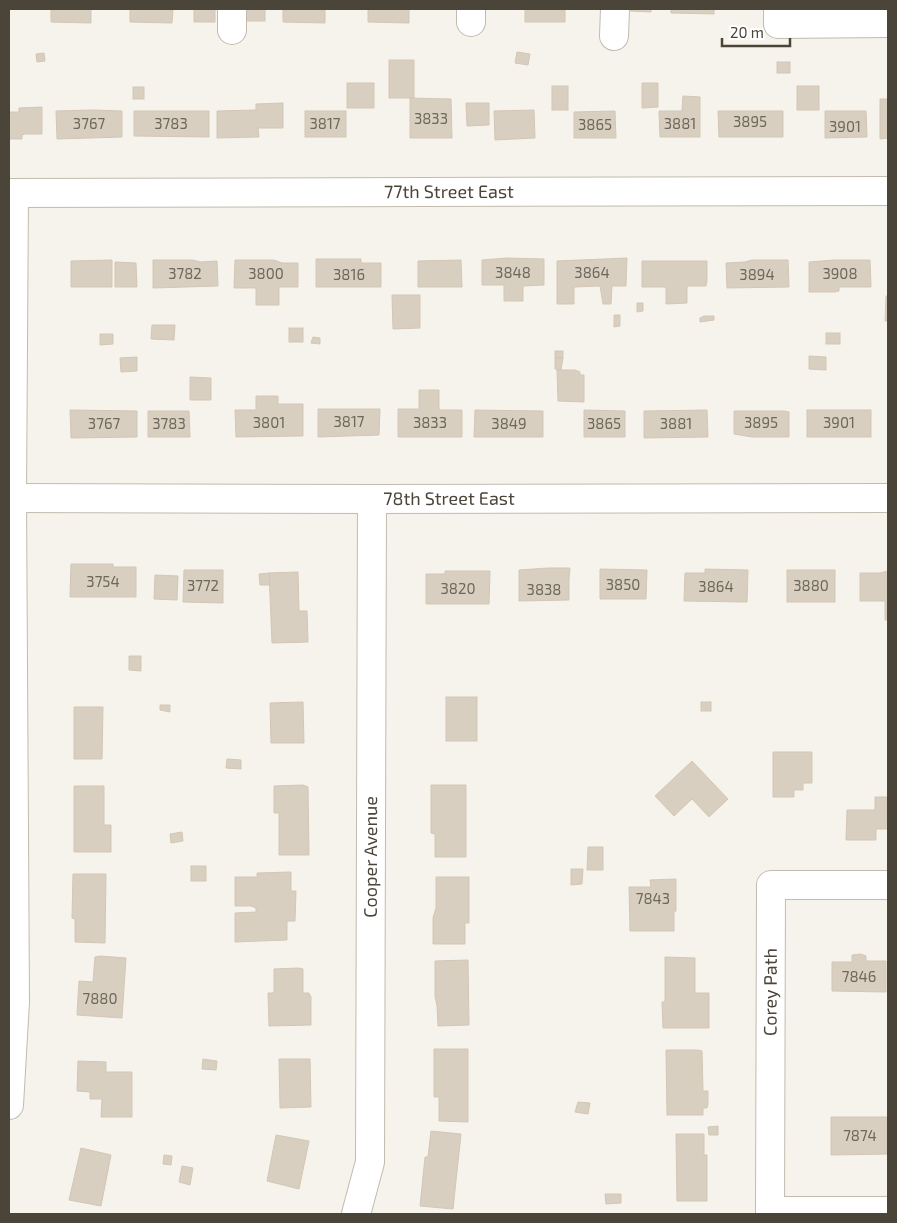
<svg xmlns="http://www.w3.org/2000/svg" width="897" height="1223" viewBox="0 0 897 1223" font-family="'Exo 2',sans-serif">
  <rect width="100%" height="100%" fill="#f6f3ec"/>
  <g fill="#d8cfc1" stroke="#d3c7b4">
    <path d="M 51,9 L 91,9 L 91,23 L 51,22 Z"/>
    <path d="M 130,9 L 173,9 L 172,23 L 130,22 Z"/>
    <rect x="194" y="9" width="21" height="13"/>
    <rect x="244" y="9" width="21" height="12"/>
    <path d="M 283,9 L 325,9 L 325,23 L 283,22 Z"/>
    <path d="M 368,9 L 409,9 L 409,23 L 368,22 Z"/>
    <rect x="525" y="9" width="40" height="13"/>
    <path d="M 630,9 L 651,9 L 651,12 L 630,11 Z"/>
    <path d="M 671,9 L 714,9 L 714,14 L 671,13 Z"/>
    <path d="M 517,52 L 530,54 L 528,65 L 515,63 Z"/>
    <path d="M 44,53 L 45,61 L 37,62 L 36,54 Z"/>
    <rect x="389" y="60" width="25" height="38"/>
    <rect x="777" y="62" width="13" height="11"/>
    <rect x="347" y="83" width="27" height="25"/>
    <path d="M 642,83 L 658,83 L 658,107 L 642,108 Z"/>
    <rect x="552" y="86" width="16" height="24"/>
    <rect x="797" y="86" width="22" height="24"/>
    <rect x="133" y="87" width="11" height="12"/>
    <path d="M 683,96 L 700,97 L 700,137 L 660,137 L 659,111 L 682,111 Z"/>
    <path d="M 410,98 L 451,99 L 452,138 L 410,138 Z"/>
    <path d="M 880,99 L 888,99 L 888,138 L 880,139 Z"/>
    <path d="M 283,103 L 283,128 L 258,128 L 259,137 L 217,138 L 217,111 L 256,110 L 256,104 Z"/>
    <path d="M 466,103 L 489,103 L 489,125 L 467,126 Z"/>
    <path d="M 42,107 L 42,134 L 25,134 L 22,135 L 22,139 L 9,139 L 9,112 L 19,112 L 19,108 Z"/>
    <path d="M 93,110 L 122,111 L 122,137 L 57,139 L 56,111 Z"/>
    <path d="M 534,110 L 535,138 L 495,140 L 494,111 Z"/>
    <path d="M 134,111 L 209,111 L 209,137 L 134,136 Z"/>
    <rect x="305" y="111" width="41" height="26"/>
    <path d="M 615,111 L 616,138 L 574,138 L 574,112 Z"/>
    <path d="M 718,111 L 783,111 L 783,137 L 719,137 Z"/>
    <path d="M 825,111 L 866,111 L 867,137 L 825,138 Z"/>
    <path d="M 507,258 L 544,259 L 544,285 L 523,286 L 523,301 L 504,301 L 504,285 L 482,285 L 482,260 Z"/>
    <path d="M 627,258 L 626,286 L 612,286 L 611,304 L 603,304 L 600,286 L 574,287 L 574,304 L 557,304 L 557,261 Z"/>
    <path d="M 316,259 L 361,259 L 361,263 L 381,263 L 381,287 L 316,287 Z"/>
    <path d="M 112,260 L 112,287 L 71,287 L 71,261 Z"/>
    <path d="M 153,260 L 192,260 L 201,262 L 217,261 L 218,286 L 153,288 Z"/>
    <path d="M 235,260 L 274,260 L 282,263 L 298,263 L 298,287 L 279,287 L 279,305 L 256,305 L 256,288 L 234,288 Z"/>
    <path d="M 461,260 L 462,287 L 418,287 L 418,261 Z"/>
    <path d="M 752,260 L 788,260 L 789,287 L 727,288 L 726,263 L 745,262 Z"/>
    <path d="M 834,260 L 870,260 L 871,287 L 839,287 L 839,291 L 835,292 L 809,292 L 809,262 Z"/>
    <path d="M 642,261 L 707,261 L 707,281 L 706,286 L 687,286 L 687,303 L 666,304 L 666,287 L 642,287 Z"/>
    <path d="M 115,262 L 136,263 L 137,287 L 115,287 Z"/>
    <path d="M 392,295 L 420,295 L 420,328 L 393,329 Z"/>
    <path d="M 886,296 L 888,296 L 888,321 L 885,321 Z"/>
    <path d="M 637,303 L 643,303 L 643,311 L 637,312 Z"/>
    <path d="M 614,315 L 620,315 L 620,326 L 614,327 Z"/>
    <path d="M 704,316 L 714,316 L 714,320 L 700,322 L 700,318 Z"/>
    <path d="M 152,325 L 175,325 L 174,340 L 151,339 Z"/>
    <rect x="289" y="328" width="14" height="14"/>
    <rect x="826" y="333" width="14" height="11"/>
    <path d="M 100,334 L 113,334 L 113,344 L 100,345 Z"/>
    <path d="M 313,337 L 320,338 L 320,344 L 311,343 Z"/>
    <rect x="555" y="351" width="8" height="7"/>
    <path d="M 809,356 L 826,357 L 826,370 L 809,369 Z"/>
    <path d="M 137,357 L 137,371 L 121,372 L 120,358 Z"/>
    <path d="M 555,358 L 563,358 L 561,370 L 555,369 Z"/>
    <path d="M 557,370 L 575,370 L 580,372 L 580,375 L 584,375 L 584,402 L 558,401 Z"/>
    <path d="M 190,377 L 211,378 L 211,400 L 190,400 Z"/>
    <path d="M 419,390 L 439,390 L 439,410 L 462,410 L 462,437 L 398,437 L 398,409 L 419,409 Z"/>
    <path d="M 256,396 L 278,396 L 278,404 L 303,404 L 303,436 L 236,437 L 235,410 L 256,410 Z"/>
    <path d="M 318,409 L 380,409 L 379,435 L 318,437 Z"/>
    <path d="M 70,410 L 137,411 L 137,437 L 71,438 Z"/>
    <path d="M 475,410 L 543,411 L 543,437 L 474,437 Z"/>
    <path d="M 584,410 L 625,411 L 625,437 L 584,437 Z"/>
    <path d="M 707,410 L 708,437 L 644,438 L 644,411 Z"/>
    <rect x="807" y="410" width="64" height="27"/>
    <path d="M 148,411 L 189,411 L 190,437 L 148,437 Z"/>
    <path d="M 734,411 L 784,411 L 789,412 L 789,437 L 752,437 L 734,434 Z"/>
    <path d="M 71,564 L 113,564 L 113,567 L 136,567 L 136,597 L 70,597 Z"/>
    <path d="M 548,568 L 570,568 L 569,579 L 569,600 L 519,601 L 519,570 Z"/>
    <path d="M 600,569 L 647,570 L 646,599 L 600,599 Z"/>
    <path d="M 705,569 L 748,570 L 747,602 L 684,601 L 685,573 L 705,573 Z"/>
    <path d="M 184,570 L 223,570 L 223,603 L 183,602 Z"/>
    <rect x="787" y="570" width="48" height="32"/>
    <path d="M 445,571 L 490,571 L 489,604 L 426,604 L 426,574 L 445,574 Z"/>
    <path d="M 888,571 L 888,620 L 885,620 L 885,601 L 860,601 L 860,573 L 880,573 Z"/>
    <path d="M 298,572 L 299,611 L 307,611 L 308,642 L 272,643 L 269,573 Z"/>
    <path d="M 269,573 L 270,585 L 260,585 L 259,574 Z"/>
    <path d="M 155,575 L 178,576 L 177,600 L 154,599 Z"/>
    <path d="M 129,656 L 141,656 L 141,671 L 129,670 Z"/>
    <rect x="446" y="697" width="31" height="44"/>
    <path d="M 303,702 L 304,743 L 271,743 L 270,703 Z"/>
    <rect x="701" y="702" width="10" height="9"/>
    <path d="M 160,705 L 170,705 L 170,712 L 160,710 Z"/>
    <path d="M 74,707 L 103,707 L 102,759 L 74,759 Z"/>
    <path d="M 773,752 L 812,752 L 812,783 L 803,783 L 803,790 L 794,790 L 794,797 L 773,797 Z"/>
    <path d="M 227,759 L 241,760 L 241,769 L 226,768 Z"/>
    <path d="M 692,761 L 728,799 L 709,817 L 692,799 L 674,816 L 655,796 Z"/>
    <path d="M 303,785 L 308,787 L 309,855 L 279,855 L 279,813 L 274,813 L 274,786 Z"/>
    <path d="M 431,785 L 466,785 L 466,857 L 435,857 L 435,834 L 431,833 Z"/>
    <path d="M 74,786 L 104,786 L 104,825 L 111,825 L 111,852 L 74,852 Z"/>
    <path d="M 875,797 L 888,797 L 888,829 L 876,829 L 876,840 L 846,840 L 847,810 L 875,810 Z"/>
    <path d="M 182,832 L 183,841 L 171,843 L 170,834 Z"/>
    <path d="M 588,847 L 603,847 L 603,870 L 587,870 Z"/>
    <rect x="191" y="866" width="15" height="15"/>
    <path d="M 571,869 L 583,869 L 582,884 L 571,885 Z"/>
    <path d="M 291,872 L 291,891 L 296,891 L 295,921 L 287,921 L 287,940 L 235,942 L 235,913 L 256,912 L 256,908 L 251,906 L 235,906 L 235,877 L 257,877 L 257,873 Z"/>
    <path d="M 73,874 L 106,874 L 105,943 L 75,942 L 75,919 L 72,918 Z"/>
    <path d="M 436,877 L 469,877 L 469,923 L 465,923 L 465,944 L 433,944 L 433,918 L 436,908 Z"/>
    <path d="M 676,879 L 676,911 L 674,912 L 674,931 L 630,931 L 629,887 L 651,887 L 650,880 Z"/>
    <path d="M 861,954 L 866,956 L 866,961 L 886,961 L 886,992 L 832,991 L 832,962 L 852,962 L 852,955 Z"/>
    <path d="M 100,956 L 126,958 L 122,1018 L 77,1015 L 79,981 L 93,982 L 95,957 Z"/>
    <path d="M 665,957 L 695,958 L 695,993 L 709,993 L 709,1028 L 663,1028 L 662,1002 L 665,1002 Z"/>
    <path d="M 468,960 L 469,1025 L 438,1026 L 437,1006 L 435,996 L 435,961 Z"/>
    <path d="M 298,968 L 303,969 L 303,993 L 309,993 L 311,997 L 311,1025 L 269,1026 L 268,993 L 274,993 L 274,969 Z"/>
    <path d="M 434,1049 L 468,1049 L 468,1122 L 439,1121 L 439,1097 L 434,1097 Z"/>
    <path d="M 666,1050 L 697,1050 L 702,1051 L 703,1091 L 708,1091 L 708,1104 L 707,1108 L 703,1108 L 703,1115 L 667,1115 Z"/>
    <path d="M 203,1059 L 217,1061 L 216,1070 L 202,1069 Z"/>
    <path d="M 279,1059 L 310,1059 L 311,1107 L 280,1108 Z"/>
    <path d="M 78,1061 L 106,1062 L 106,1072 L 132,1072 L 132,1117 L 101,1117 L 102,1099 L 90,1099 L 90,1092 L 77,1091 Z"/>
    <path d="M 578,1102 L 590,1103 L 588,1114 L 575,1112 Z"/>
    <path d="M 831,1117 L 888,1117 L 888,1154 L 831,1155 Z"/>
    <path d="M 718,1126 L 718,1135 L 709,1135 L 708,1127 Z"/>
    <path d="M 431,1131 L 461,1134 L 453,1209 L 420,1206 L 425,1157 L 428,1157 Z"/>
    <path d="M 676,1134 L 704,1134 L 704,1155 L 707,1155 L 707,1201 L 677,1201 Z"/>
    <path d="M 276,1135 L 309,1141 L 299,1189 L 267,1181 Z"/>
    <path d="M 81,1148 L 111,1155 L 101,1206 L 69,1200 Z"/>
    <path d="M 164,1155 L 172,1156 L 171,1165 L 163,1164 Z"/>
    <path d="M 182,1166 L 193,1168 L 190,1185 L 179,1182 Z"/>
    <path d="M 605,1194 L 621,1194 L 621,1203 L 606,1204 Z"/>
  </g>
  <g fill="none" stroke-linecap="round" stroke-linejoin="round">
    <g stroke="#c2bbae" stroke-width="30">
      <g id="minor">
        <path d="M 232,9 L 232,30"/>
        <path d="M 778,9 L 778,24 L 888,23"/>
        <path d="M 471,22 L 471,9"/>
        <path d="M 614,36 L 615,9"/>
        <path id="s1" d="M 9,193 L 888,191"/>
        <path id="s2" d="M 9,498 L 372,499 L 888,498"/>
        <path d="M 9,1105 L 15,1002 L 12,498 L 14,193"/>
        <path d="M 770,1211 L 888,1211"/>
        <path id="s3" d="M 356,1214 L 370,1162 L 372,499"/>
        <path id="s4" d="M 770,1214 L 771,885 L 888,885"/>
      </g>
    </g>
    <use href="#minor" stroke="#fff" stroke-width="28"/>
  </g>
  <g text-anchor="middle" stroke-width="4" stroke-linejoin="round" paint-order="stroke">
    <g font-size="15" fill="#6e675b">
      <text x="431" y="124">3833</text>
      <text x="750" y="127">3895</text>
      <text x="89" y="129">3767</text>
      <text x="171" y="129">3783</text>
      <text x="325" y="129">3817</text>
      <text x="680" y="129">3881</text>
      <text x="595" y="130">3865</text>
      <text x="845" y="132">3901</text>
      <text x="513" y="278">3848</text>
      <text x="592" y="278">3864</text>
      <text x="185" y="279">3782</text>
      <text x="266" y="279">3800</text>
      <text x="840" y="279">3908</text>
      <text x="349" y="280">3816</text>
      <text x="757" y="280">3894</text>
      <text x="349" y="427">3817</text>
      <text x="269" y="428">3801</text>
      <text x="430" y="428">3833</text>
      <text x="761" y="428">3895</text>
      <text x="839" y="428">3901</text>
      <text x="104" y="429">3767</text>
      <text x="169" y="429">3783</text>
      <text x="509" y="429">3849</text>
      <text x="604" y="429">3865</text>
      <text x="676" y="429">3881</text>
      <text x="103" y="587">3754</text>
      <text x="623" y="590">3850</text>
      <text x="203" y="591">3772</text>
      <text x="811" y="591">3880</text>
      <text x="716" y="592">3864</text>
      <text x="458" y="594">3820</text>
      <text x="544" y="595">3838</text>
      <text x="653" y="904">7843</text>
      <text x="859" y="982">7846</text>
      <text x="100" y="1004">7880</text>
      <text x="860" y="1141">7874</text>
    </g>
    <g font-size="18" fill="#4b4439" stroke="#fff">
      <text dy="6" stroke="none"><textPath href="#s1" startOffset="440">77th Street East</textPath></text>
      <text dy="6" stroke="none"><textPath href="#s2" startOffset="440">78th Street East</textPath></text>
      <text dy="6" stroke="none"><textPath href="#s3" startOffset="359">Cooper Avenue</textPath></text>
      <text dy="6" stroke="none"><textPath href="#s4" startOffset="222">Corey Path</textPath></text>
    </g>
  </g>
  <rect width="897" height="1223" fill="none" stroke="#4b4439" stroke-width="20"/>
  <path d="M722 38v8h68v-8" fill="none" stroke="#4b4439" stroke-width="2.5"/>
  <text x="730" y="38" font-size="15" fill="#4b4439" stroke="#ffffff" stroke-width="4" paint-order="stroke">20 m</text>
</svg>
